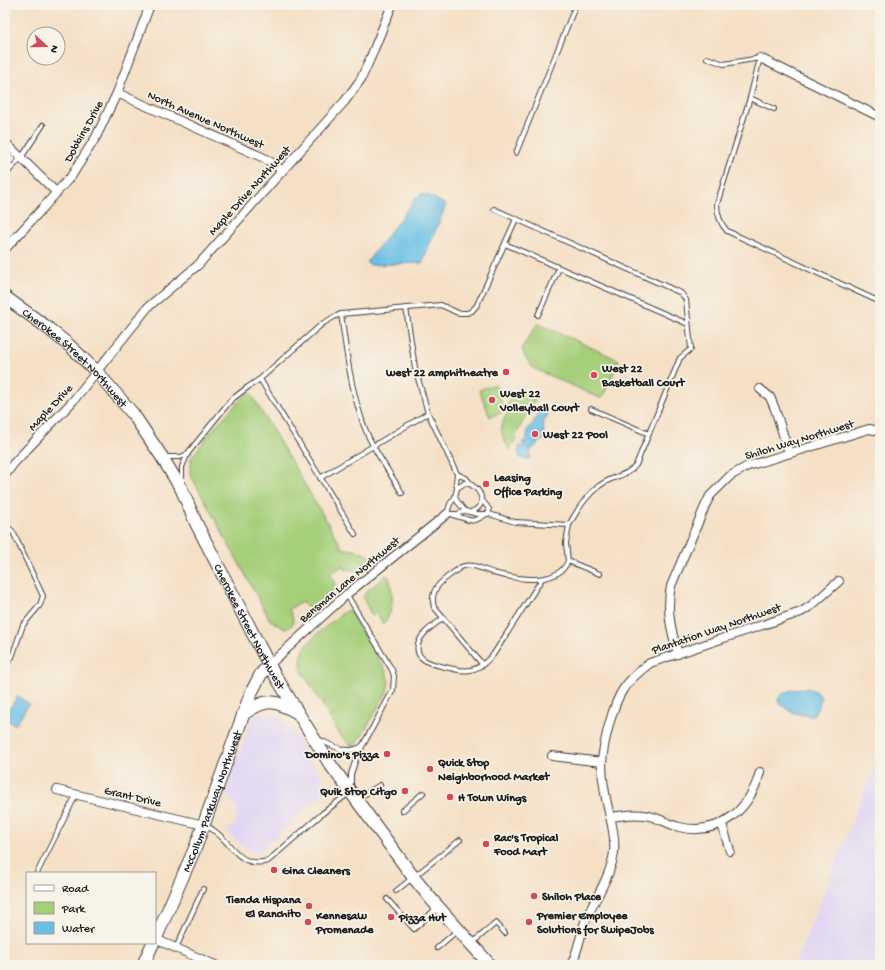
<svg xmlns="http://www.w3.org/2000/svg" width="885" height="970" viewBox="0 0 885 970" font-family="'Gochi Hand',sans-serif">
  <rect width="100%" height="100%" fill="#f7f3e8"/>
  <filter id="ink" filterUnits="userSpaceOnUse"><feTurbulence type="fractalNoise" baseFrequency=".025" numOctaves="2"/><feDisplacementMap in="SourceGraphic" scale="8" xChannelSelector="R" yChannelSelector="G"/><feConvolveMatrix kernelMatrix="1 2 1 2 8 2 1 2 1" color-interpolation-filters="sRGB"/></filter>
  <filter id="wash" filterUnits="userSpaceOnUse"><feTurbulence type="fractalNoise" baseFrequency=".012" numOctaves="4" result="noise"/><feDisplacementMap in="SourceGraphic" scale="16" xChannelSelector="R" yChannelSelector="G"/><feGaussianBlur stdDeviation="0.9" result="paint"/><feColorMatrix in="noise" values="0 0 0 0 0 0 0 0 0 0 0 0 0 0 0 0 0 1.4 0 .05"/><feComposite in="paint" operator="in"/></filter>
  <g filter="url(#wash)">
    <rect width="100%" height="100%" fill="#f5e0c6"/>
    <g fill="#e0d4f4">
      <path d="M 259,715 L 273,715 L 282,717 L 329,788 L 257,854 L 246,850 L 226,832 L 236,823 L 237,808 L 229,798 L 223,796 L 252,718 Z"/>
      <path d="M 880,752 L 880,965 L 795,965 L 801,949 Z"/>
    </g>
    <g fill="#a6cf7a" stroke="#61764b">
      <path d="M 539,324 L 619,360 L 602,399 L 533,368 L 525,357 L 522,348 L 537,325 Z"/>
      <path d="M 495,384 L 505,411 L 490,417 L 479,390 Z"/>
      <path d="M 521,390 L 531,393 L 535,401 L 528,407 L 525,417 L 517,433 L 516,439 L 510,450 C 500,434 498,427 509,411 C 505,401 512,393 521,390 Z"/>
      <path d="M 250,392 L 343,549 C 355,549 364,552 374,559 C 365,566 359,573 348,569 L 346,570 L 343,566 L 330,573 L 335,584 L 333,590 L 314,607 L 310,609 L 306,606 L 302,602 L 289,609 C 293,617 297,626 285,629 L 270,620 L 190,474 L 190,468 L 192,461 L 190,460 C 208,436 226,411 250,392 Z"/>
      <path d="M 386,575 L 388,576 C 394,591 395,611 383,624 L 377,613 L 372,616 L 363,598 L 366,592 Z"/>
      <path d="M 348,610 L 350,612 L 386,671 L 389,682 L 387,692 L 359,740 L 355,745 L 350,745 L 341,736 L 302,671 C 300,662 302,651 307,644 C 312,638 341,613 348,610 Z"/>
    </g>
    <g fill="#69bfe6" stroke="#426e81">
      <path d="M 422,194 L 428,195 L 446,205 L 422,263 L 369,265 L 367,262 L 418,196 Z"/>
      <path d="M 540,409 L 546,411 L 548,414 L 543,423 L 544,435 L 545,438 L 543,440 L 541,440 L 533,449 L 531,448 L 530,458 C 527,461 521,459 519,456 L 519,447 L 520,446 L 523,447 L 524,444 L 522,443 L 523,441 L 525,442 C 529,435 525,429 533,424 L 534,420 L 536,420 L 537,411 Z"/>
      <path d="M 804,688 C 811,689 818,690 821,698 L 818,708 L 812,716 C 801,716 783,711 778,700 C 781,691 795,689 804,688 Z"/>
      <path d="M 18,696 L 29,704 L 15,725 L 5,718 L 5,715 Z"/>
    </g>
  </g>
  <g filter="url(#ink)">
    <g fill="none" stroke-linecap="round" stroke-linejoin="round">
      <g stroke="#3d3936" stroke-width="6">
        <g id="lane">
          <path d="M 707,58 L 724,64 L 760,58 L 750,98 L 717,204 C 717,215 720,223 727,231 L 880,302"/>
          <path d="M 750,98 L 774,109"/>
          <path d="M 516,153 L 575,7"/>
          <path d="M 5,175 L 21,158 L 43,125"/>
          <path d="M 505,244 L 688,324"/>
          <path d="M 406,308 L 415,368 L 428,413 L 457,474 L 466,478 L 471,484"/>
          <path d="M 341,314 C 346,349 350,384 361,417 C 369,445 388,469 402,493"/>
          <path d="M 538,315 L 559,268"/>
          <path d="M 591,409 L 649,434"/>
          <path d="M 165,457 L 180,457 L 188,454"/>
          <path d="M 320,478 L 428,413"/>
          <path d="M 182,482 L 182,467 L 188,453 L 231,400 L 248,387 L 260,379"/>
          <path d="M 457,488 L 456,482 L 457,474"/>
          <path d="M 455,497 L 450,504 L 447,514 L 457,514 L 465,511"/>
          <path d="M 482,500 L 489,509 L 489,514"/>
          <path d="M 471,512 C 490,505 480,485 465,483 L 457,488 L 455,497 L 457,501 L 465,511 L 478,514 L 489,514 L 515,522 L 569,525 C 579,507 590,489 609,480 C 620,475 629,474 636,465 L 680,358 L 691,349 L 686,300 L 681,293 L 494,209"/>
          <path d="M 453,515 C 470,519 469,525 485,515"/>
          <path d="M 5,524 L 13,532 L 43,596 L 40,605 L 23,625 L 12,657 L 5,666"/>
          <path d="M 569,525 L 566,543 L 568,561 L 600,574"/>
          <path d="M 355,534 L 260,379 L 322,324 L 334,317 L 341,314 L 441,305 L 458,313 L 467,313 L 472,311 L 477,305 L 516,219"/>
          <path d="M 347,595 L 392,670 L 394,676 L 393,690 L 357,756 L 351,774 L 351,787"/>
          <path d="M 443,618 C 435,625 420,633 418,645 C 414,662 437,665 449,668 C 455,669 463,672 470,670 C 479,669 487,661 493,655 L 542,579"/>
          <path d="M 483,665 L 434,607 C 428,586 447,578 461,567 C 473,562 485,571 497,574 C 518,579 558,586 568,561"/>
          <path d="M 318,739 C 331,745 348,756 362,746"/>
          <path d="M 357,799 L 380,785"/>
          <path d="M 402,811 L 423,793"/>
          <path d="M 205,825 C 207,827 211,828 213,830 C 233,843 238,869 268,861 L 323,813 L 349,793"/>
          <path d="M 37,873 L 76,795"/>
          <path d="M 396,891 L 460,840"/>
          <path d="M 387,899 L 414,929 L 438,907"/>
          <path d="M 472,943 L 496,923 L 505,933"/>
          <path d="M 176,948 L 203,889"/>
          <path d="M 437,948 L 458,930"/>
        </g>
      </g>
      <g stroke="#3d3936" stroke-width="10">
        <g id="street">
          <path d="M 760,58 L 880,117"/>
          <path d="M 117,93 L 262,157 L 274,164 L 282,171"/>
          <path d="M 5,142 L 57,193"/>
          <path d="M 5,249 L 42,209 L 72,175 L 96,137 L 117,93 L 150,5"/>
          <path d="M 760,389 L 770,397 L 775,409 L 789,453"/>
          <path d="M 5,475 L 14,463 L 73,401 L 148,307 L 198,265 L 345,101 L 361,79 L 370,59 L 392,5"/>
          <path d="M 678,654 C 671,630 666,610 671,586 L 706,504 L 710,496 L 730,476 L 748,466 L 869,429 L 880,431"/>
          <path d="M 269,665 L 347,594 L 447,514"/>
          <path d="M 552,756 L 602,762"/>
          <path d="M 57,790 L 204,825"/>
          <path d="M 611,817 C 622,816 633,813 644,815 C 656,816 667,824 679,827 C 720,837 750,809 760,772"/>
          <path d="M 722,824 L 730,851"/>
          <path d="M 155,939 L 215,965"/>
          <path d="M 571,965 C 578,952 580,936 585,922 C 594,899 611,877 614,852 C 616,832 608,813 605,793 C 603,783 602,773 602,763 C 603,744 613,703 624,688 C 631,678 641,670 650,663 L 801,612 L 812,605 L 839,581"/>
        </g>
      </g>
      <g stroke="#3d3936" stroke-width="14">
        <g id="secondary">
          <path id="s1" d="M 5,297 L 44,325 L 70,346 L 97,372 L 133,414 L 162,457 L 182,490 L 196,523 L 269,665 L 298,713 L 330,764 L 414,878 L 432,900 L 490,965"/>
          <path d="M 243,714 C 267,698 273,699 298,713"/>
          <path id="s2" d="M 155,940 L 196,846 L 251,693 L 261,674 L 269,665"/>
          <path d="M 143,965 L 153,943"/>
        </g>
      </g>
      <use href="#lane" stroke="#fff" stroke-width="4"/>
      <use href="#street" stroke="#fff" stroke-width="8"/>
      <use href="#secondary" stroke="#fff" stroke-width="12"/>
    </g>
  </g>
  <g fill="#d1495b" stroke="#f7f3e8" stroke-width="1.5">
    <circle cx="506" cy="372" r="4"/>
    <circle cx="594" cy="375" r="4"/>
    <circle cx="492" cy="400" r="4"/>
    <circle cx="535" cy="434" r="4"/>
    <circle cx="486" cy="484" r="4"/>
    <circle cx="387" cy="754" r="4"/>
    <circle cx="430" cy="769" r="4"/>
    <circle cx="405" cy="791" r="4"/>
    <circle cx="450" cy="797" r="4"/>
    <circle cx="486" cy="844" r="4"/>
    <circle cx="274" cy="870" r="4"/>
    <circle cx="534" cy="896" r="4"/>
    <circle cx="309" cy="906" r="4"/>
    <circle cx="391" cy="917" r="4"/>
    <circle cx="308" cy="922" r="4"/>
    <circle cx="529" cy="922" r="4"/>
  </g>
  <g text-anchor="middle" stroke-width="3.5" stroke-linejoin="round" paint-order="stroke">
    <g font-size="12" fill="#1c1c1c" stroke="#f7f3e8">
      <text transform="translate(206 119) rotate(24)" y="4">North Avenue Northwest</text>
      <text transform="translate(83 131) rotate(-61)" y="4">Dobbins Drive</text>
      <text transform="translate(249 190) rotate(-48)" y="4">Maple Drive Northwest</text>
      <text dy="4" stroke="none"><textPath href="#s1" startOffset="93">Cherokee Street Northwest</textPath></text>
      <text transform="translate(50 407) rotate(-47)" y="4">Maple Drive</text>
      <text transform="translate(799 439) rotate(-17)" y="4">Shiloh Way Northwest</text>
      <text transform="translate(349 579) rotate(-40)" y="4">Bensman Lane Northwest</text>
      <text dy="4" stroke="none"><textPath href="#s1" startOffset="417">Cherokee Street Northwest</textPath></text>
      <text transform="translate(716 628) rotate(-19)" y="4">Plantation Way Northwest</text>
      <text transform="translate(133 796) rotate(13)" y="4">Grant Drive</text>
      <text dy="4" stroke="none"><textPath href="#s2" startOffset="150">McCollum Parkway Northwest</textPath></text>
    </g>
    <g font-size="12" font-weight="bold" fill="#1c1c1c" stroke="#f7f3e8" text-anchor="start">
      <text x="602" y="372">West 22<tspan x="602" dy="14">Basketball Court</tspan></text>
      <text x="498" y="376" text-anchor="end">west 22 amphitheatre</text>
      <text x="500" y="397">West 22<tspan x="500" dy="14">Volleyball Court</tspan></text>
      <text x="543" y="438">West 22 Pool</text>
      <text x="494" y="481">Leasing<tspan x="494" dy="14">Office Parking</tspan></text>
      <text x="379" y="758" text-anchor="end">Domino's Pizza</text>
      <text x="438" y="766">Quick Stop<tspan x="438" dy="14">Neighborhood Market</tspan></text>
      <text x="397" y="795" text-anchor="end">Quik Stop Citgo</text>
      <text x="458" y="801">H Town Wings</text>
      <text x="494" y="841">Rac's Tropical<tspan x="494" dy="14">Food Mart</tspan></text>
      <text x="282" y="874">Gina Cleaners</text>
      <text x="542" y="900">Shiloh Place</text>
      <text x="301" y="903" text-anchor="end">Tienda Hispana<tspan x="301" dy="14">El Ranchito</tspan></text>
      <text x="316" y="919">Kennesaw<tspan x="316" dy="14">Promenade</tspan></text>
      <text x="537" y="919">Premier Employee<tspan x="537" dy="14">Solutions for SwipeJobs</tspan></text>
      <text x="399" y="921">Pizza Hut</text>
    </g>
  </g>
  <rect width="885" height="970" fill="none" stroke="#f7f3e8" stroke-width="20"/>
  <rect x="26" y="872" width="130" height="72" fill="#f7f3e8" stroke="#9f9d96"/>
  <rect x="34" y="885" width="20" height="6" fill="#ffffff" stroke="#9f9d96"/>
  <text x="62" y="892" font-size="12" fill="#1c1c1c">Road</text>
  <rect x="34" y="902" width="20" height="12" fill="#a6cf7a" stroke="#9f9d96"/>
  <text x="62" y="912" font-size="12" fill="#1c1c1c">Park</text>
  <rect x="34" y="922" width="20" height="12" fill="#69bfe6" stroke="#9f9d96"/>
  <text x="62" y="932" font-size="12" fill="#1c1c1c">Water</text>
  <g transform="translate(46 46) rotate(111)"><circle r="19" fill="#f7f3e8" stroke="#9f9d96"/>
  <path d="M0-3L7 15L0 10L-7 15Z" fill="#d1495b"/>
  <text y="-6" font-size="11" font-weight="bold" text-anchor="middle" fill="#1c1c1c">N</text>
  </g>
</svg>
